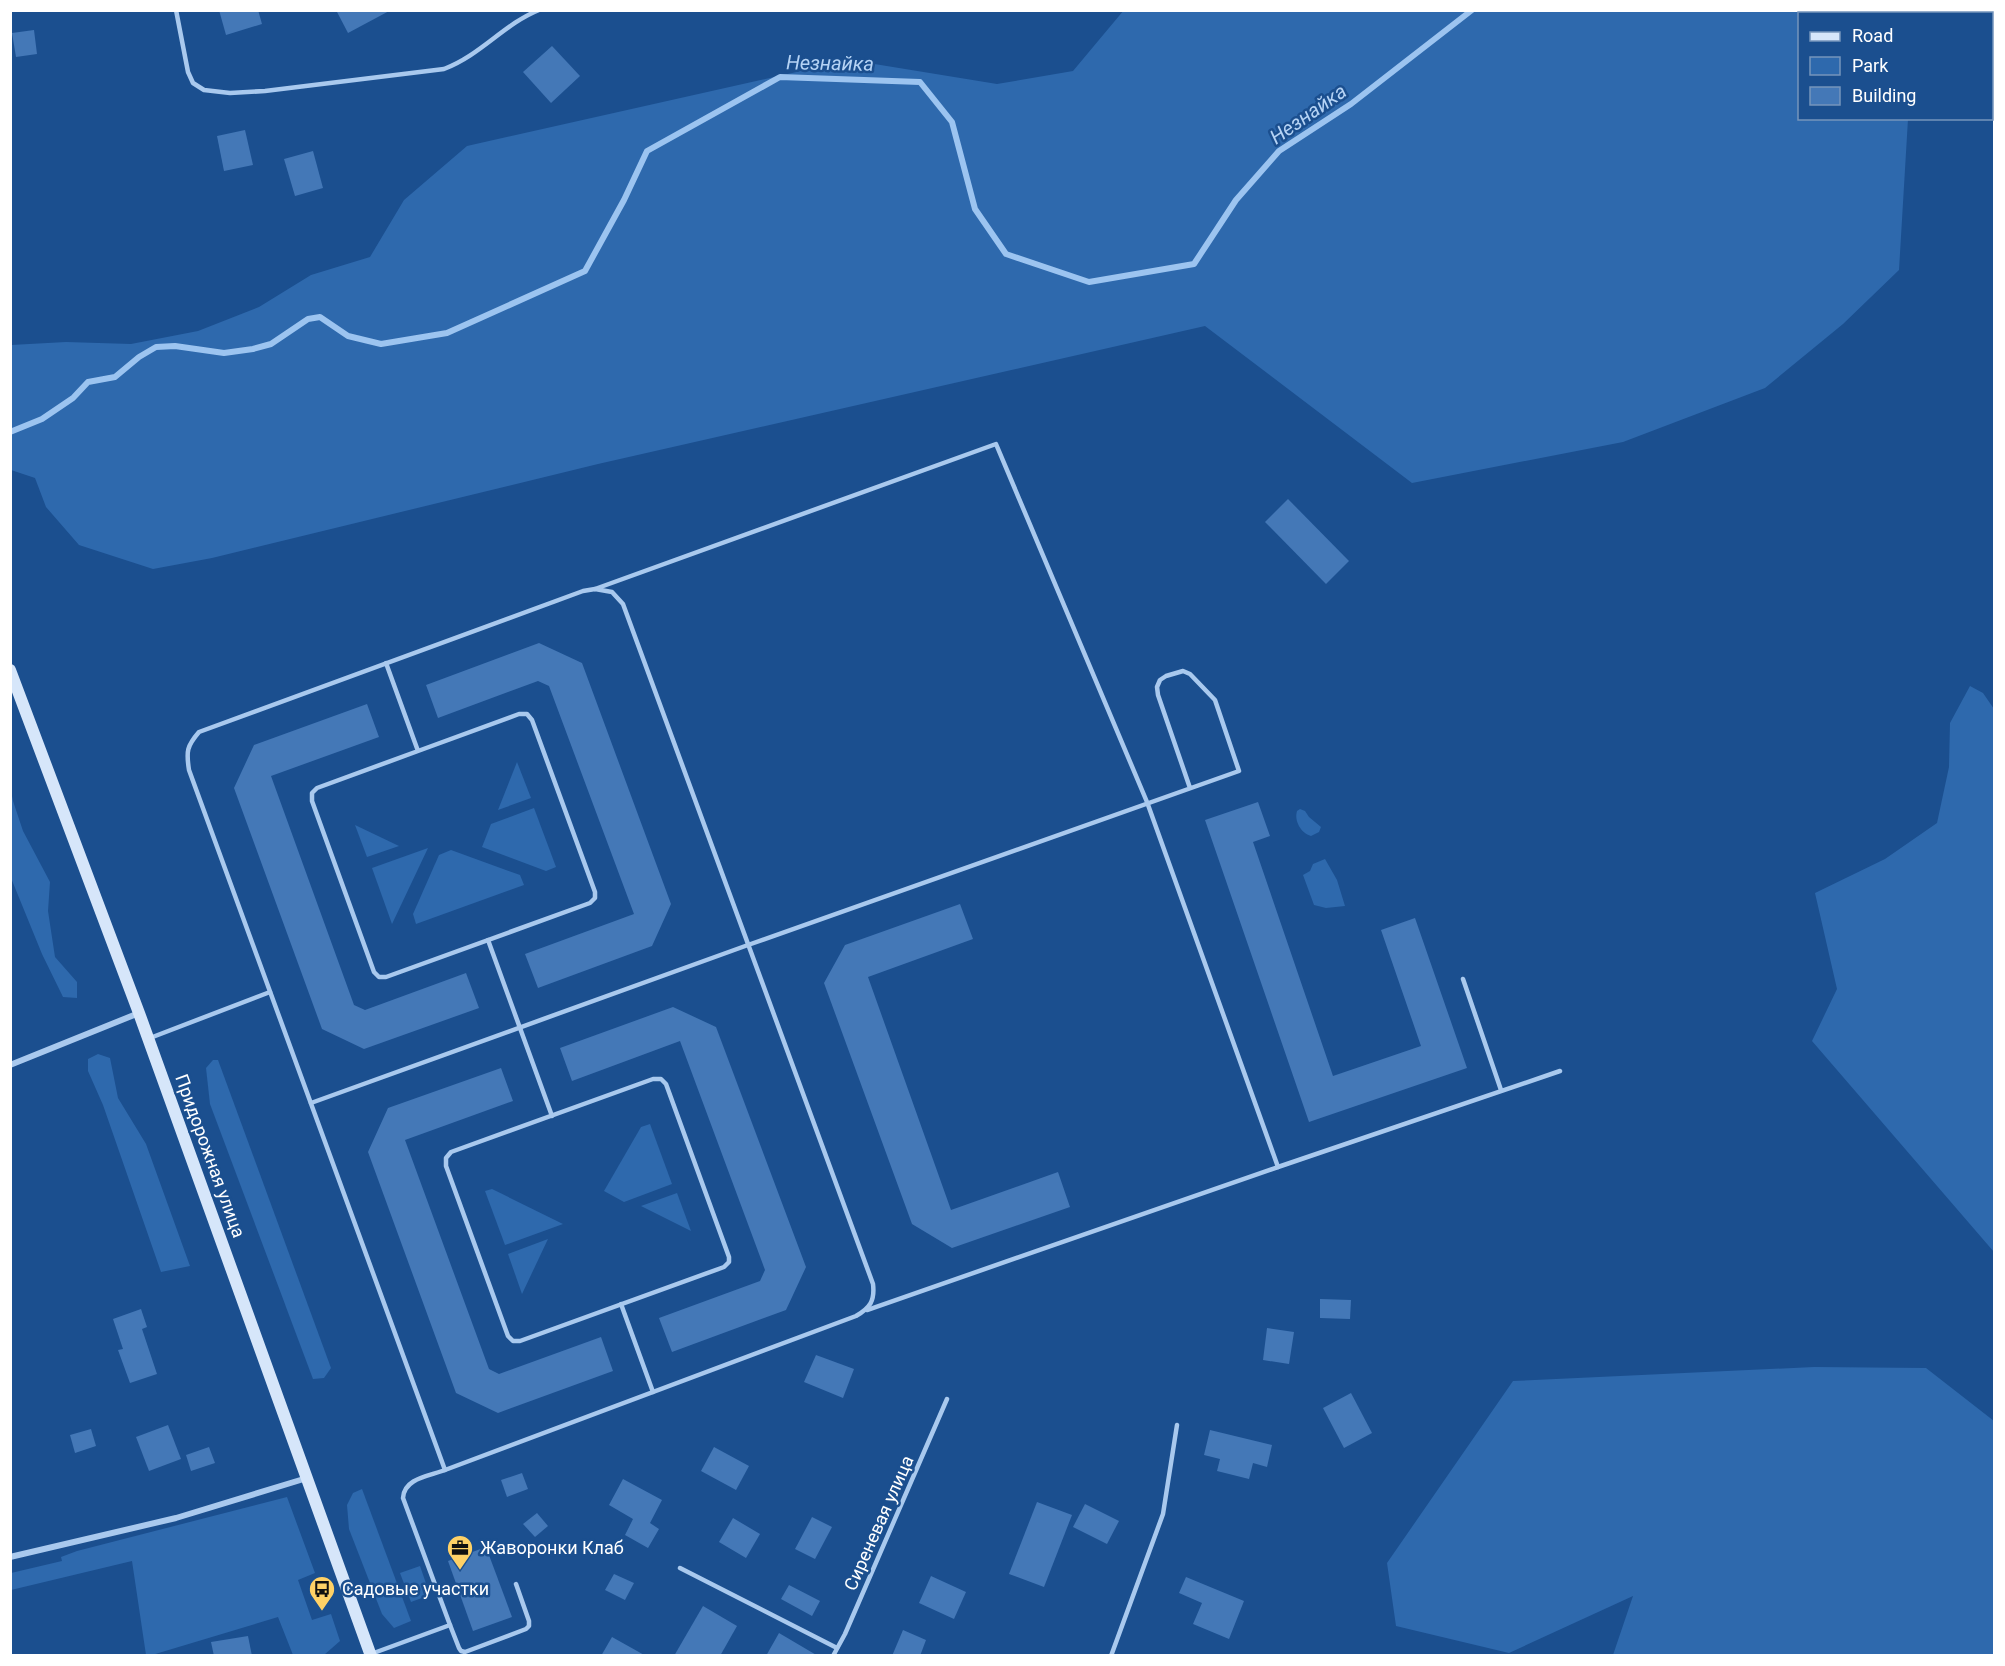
<svg xmlns="http://www.w3.org/2000/svg" width="2005" height="1666" viewBox="0 0 2005 1666" font-family="Roboto,sans-serif">
  <rect width="100%" height="100%" fill="#1b4f8f"/>
  <g fill="#2e69ad">
    <path d="M 1124,10 L 1914,11 L 1914,14 L 1800,14 L 1800,118 L 1908,119 L 1899,270 L 1843,324 L 1765,388 L 1623,442 L 1412,483 L 1205,326 L 598,464 L 212,558 L 153,569 L 79,545 L 46,507 L 35,478 L 11,470 L 11,345 L 66,342 L 131,344 L 198,331 L 259,307 L 311,275 L 370,257 L 404,200 L 467,146 L 850,60 L 997,84 L 1073,71 Z"/>
    <path d="M 1970,686 L 1983,693 L 1994,709 L 1994,1252 L 1812,1041 L 1837,989 L 1815,893 L 1885,859 L 1937,823 L 1949,767 L 1950,723 Z"/>
    <path d="M 517,762 L 531,798 L 498,810 Z"/>
    <path d="M 10,786 L 13,801 L 23,831 L 50,882 L 48,911 L 55,957 L 77,982 L 77,998 L 63,997 L 42,954 L 11,878 Z"/>
    <path d="M 534,808 L 556,867 L 546,871 L 482,847 L 491,824 Z"/>
    <path d="M 1300,809 L 1305,811 L 1309,817 L 1321,827 L 1319,832 L 1311,836 C 1301,833 1294,821 1297,811 Z"/>
    <path d="M 355,825 L 399,846 L 367,857 Z"/>
    <path d="M 428,848 L 392,924 L 372,868 Z"/>
    <path d="M 451,850 L 520,875 L 524,885 L 416,924 L 413,914 L 439,855 Z"/>
    <path d="M 1325,859 L 1337,880 L 1345,906 L 1326,908 L 1314,905 L 1303,875 L 1310,871 L 1313,864 Z"/>
    <path d="M 98,1054 L 110,1058 L 118,1098 L 146,1144 L 190,1266 L 161,1272 L 103,1105 L 88,1071 L 88,1059 Z"/>
    <path d="M 213,1060 L 218,1060 L 331,1368 L 324,1378 L 313,1379 L 210,1104 L 206,1068 Z"/>
    <path d="M 650,1124 L 672,1184 L 624,1202 L 604,1191 L 641,1127 Z"/>
    <path d="M 492,1189 L 563,1224 L 505,1245 L 485,1191 Z"/>
    <path d="M 677,1193 L 691,1231 L 641,1206 Z"/>
    <path d="M 548,1239 L 522,1294 L 508,1254 Z"/>
    <path d="M 1814,1367 L 1926,1368 L 1994,1421 L 1994,1655 L 1613,1655 L 1633,1596 L 1509,1653 L 1396,1626 L 1387,1563 L 1513,1381 Z"/>
    <path d="M 362,1489 L 411,1621 L 394,1628 L 382,1614 L 349,1529 L 347,1505 L 353,1493 Z"/>
    <path d="M 287,1497 L 315,1573 L 298,1580 L 312,1620 L 331,1614 L 340,1641 L 324,1655 L 293,1655 L 278,1617 L 152,1655 L 146,1655 L 132,1561 L 11,1590 L 11,1573 L 62,1561 L 61,1557 L 77,1551 Z"/>
    <path d="M 420,1566 L 430,1595 L 411,1602 L 400,1573 Z"/>
  </g>
  <g fill="none" stroke-linecap="round" stroke-linejoin="round">
    <path stroke="#9cc4f0" stroke-width="6" d="M 10,432 L 42,419 L 73,398 L 88,382 L 115,377 L 139,357 L 156,347 L 175,346 L 224,353 L 253,349 L 271,344 L 308,319 L 320,317 L 348,336 L 381,344 L 447,333 L 585,271 L 624,200 L 647,151 L 780,77 L 920,82 L 952,122 L 975,209 L 1006,254 L 1089,282 L 1194,264 L 1236,200 L 1279,151 L 1351,104 L 1472,10"/>
  </g>
  <g fill="#4478b7">
    <path d="M 219,10 L 258,10 L 262,24 L 226,35 Z"/>
    <path d="M 336,10 L 391,10 L 348,33 Z"/>
    <path d="M 34,30 L 37,54 L 16,57 L 12,33 Z"/>
    <path d="M 552,46 L 580,76 L 551,103 L 523,72 Z"/>
    <path d="M 245,130 L 253,165 L 224,171 L 217,136 Z"/>
    <path d="M 313,151 L 323,188 L 295,196 L 284,159 Z"/>
    <path d="M 1288,499 L 1349,561 L 1326,584 L 1265,522 Z"/>
    <path d="M 539,643 L 582,663 L 671,904 L 652,946 L 538,988 L 525,954 L 634,914 L 549,686 L 538,681 L 438,718 L 426,685 Z"/>
    <path d="M 367,704 L 379,737 L 271,776 L 354,1005 L 365,1010 L 466,973 L 479,1008 L 364,1049 L 322,1029 L 234,788 L 254,745 Z"/>
    <path d="M 1258,802 L 1270,836 L 1253,842 L 1333,1076 L 1421,1046 L 1381,930 L 1415,918 L 1467,1068 L 1309,1122 L 1205,820 Z"/>
    <path d="M 960,904 L 973,939 L 868,977 L 951,1210 L 1058,1172 L 1070,1207 L 952,1248 L 912,1224 L 824,983 L 845,945 Z"/>
    <path d="M 673,1007 L 716,1027 L 806,1267 L 786,1310 L 672,1352 L 659,1318 L 760,1281 L 765,1270 L 755,1243 L 680,1041 L 572,1081 L 560,1048 Z"/>
    <path d="M 501,1068 L 513,1101 L 405,1140 L 489,1369 L 499,1374 L 601,1337 L 613,1371 L 498,1413 L 456,1393 L 368,1152 L 388,1108 Z"/>
    <path d="M 1320,1299 L 1351,1300 L 1350,1319 L 1320,1318 Z"/>
    <path d="M 141,1309 L 147,1327 L 142,1329 L 157,1374 L 130,1383 L 118,1350 L 123,1349 L 113,1319 Z"/>
    <path d="M 1267,1328 L 1294,1332 L 1289,1364 L 1263,1360 Z"/>
    <path d="M 816,1355 L 854,1369 L 843,1398 L 804,1382 Z"/>
    <path d="M 1351,1393 L 1372,1433 L 1344,1448 L 1323,1408 Z"/>
    <path d="M 168,1425 L 181,1459 L 149,1471 L 136,1437 Z"/>
    <path d="M 91,1429 L 96,1446 L 75,1453 L 70,1435 Z"/>
    <path d="M 1210,1430 L 1272,1445 L 1267,1467 L 1253,1463 L 1249,1479 L 1217,1471 L 1220,1459 L 1204,1455 Z"/>
    <path d="M 209,1447 L 215,1463 L 191,1471 L 186,1455 Z"/>
    <path d="M 714,1447 L 749,1466 L 736,1490 L 701,1471 Z"/>
    <path d="M 522,1473 L 528,1489 L 507,1497 L 501,1480 Z"/>
    <path d="M 623,1479 L 662,1500 L 650,1523 L 659,1529 L 648,1548 L 625,1535 L 633,1519 L 609,1505 Z"/>
    <path d="M 1037,1502 L 1072,1515 L 1044,1587 L 1009,1574 Z"/>
    <path d="M 1085,1504 L 1119,1521 L 1107,1544 L 1073,1527 Z"/>
    <path d="M 537,1513 L 548,1526 L 535,1537 L 523,1524 Z"/>
    <path d="M 812,1517 L 832,1527 L 815,1559 L 795,1549 Z"/>
    <path d="M 733,1518 L 760,1534 L 746,1558 L 719,1542 Z"/>
    <path d="M 486,1547 L 512,1617 L 473,1631 L 448,1561 Z"/>
    <path d="M 614,1574 L 634,1583 L 625,1600 L 605,1590 Z"/>
    <path d="M 931,1576 L 966,1592 L 954,1619 L 919,1603 Z"/>
    <path d="M 1186,1577 L 1244,1601 L 1229,1639 L 1193,1624 L 1202,1603 L 1179,1593 Z"/>
    <path d="M 789,1585 L 820,1601 L 812,1616 L 781,1599 Z"/>
    <path d="M 703,1606 L 737,1626 L 720,1656 L 674,1656 Z"/>
    <path d="M 903,1630 L 926,1640 L 920,1656 L 892,1656 Z"/>
    <path d="M 779,1633 L 818,1656 L 766,1656 Z"/>
    <path d="M 248,1636 L 252,1656 L 214,1656 L 211,1642 Z"/>
    <path d="M 612,1637 L 646,1656 L 601,1656 Z"/>
  </g>
  <g fill="none" stroke-linecap="round" stroke-linejoin="round">
    <g stroke="#a9c9ee" stroke-width="4.5">
      <path d="M 176,10 L 188,72 L 193,83 L 204,90 L 230,93 L 265,91 L 444,69 C 481,55 504,24 539,10"/>
      <path d="M 595,589 L 612,592 L 623,604 L 873,1284 C 875,1301 870,1308 856,1316 L 445,1470 L 189,770 C 186,751 187,746 199,732 L 583,591 Z"/>
      <path d="M 595,589 L 996,444 L 1147,802 L 1278,1167 L 867,1310"/>
      <path d="M 386,663 L 418,751 L 519,714 L 527,714 L 532,720 L 595,892 L 595,898 L 590,903 L 386,977 L 379,977 L 374,972 L 312,801 L 312,793 L 317,788 L 418,751"/>
      <path d="M 488,940 L 552,1116"/>
      <path d="M 1463,979 L 1501,1090"/>
      <path d="M 150,1038 L 270,992"/>
      <path d="M 653,1079 L 661,1079 L 666,1084 L 729,1257 L 729,1262 L 724,1267 L 520,1341 L 513,1341 L 508,1336 L 446,1166 L 446,1158 L 451,1152 Z"/>
      <path d="M 311,1103 L 748,945 L 1239,771 L 1215,700 L 1190,674 L 1183,671 L 1166,676 L 1160,680 L 1157,687 L 1158,695 L 1190,788"/>
      <path d="M 1278,1167 L 1560,1071"/>
      <path d="M 621,1304 L 653,1392"/>
      <path d="M 680,1568 L 837,1648"/>
      <path d="M 450,1625 L 459,1648 L 461,1651 L 465,1652 L 526,1629 L 529,1626 L 529,1621 L 516,1584"/>
      <path d="M 371,1654 L 450,1625 L 403,1498 C 404,1478 430,1476 445,1470"/>
      <path d="M 833,1656 L 845,1634 L 947,1399"/>
      <path d="M 1111,1656 L 1163,1514 L 1177,1425"/>
    </g>
    <g stroke="#a9c9ee" stroke-width="6">
      <path d="M 10,1065 L 139,1013"/>
      <path d="M 10,1557 L 176,1518 L 307,1478"/>
    </g>
    <path stroke="#d6e6fa" stroke-width="12" d="M 10,670 L 139,1013 L 371,1656"/>
  </g>
  <defs>
    <g id="office-pin" transform="scale(1.35)"><path d="M0 17L-7.5 6A9.5 9.5 0 1 1 7.5 6Z" fill="#ffd166" stroke="#1b4f8f"/><path d="M-6-3h4V-5.5h4V-3h4V5H-6ZM-1-4.5V-3h2v-1.5ZM-6 0V1H6V0Z" fill="#111"/></g>
    <g id="bus-pin" transform="scale(1.35)"><path d="M0 17L-7.5 6A9.5 9.5 0 1 1 7.5 6Z" fill="#ffd166" stroke="#1b4f8f"/><path d="M-5-6H5V4H4V6H2V4H-2V6H-4V4H-5ZM-3.5-4V0h7V-4ZM-3.5 1.2v1.5H-2V1.2ZM2 1.2v1.5H3.5V1.2Z" fill="#111"/></g>
  </defs>
  <g fill-rule="evenodd">
    <use href="#office-pin" x="460" y="1548"/>
    <use href="#bus-pin" x="322" y="1589"/>
  </g>
  <g text-anchor="middle" stroke-width="5" stroke-linejoin="round" paint-order="stroke">
    <g font-size="18" fill="#fff" stroke="#1b4f8f">
      <text transform="translate(210 1156) rotate(70)" y="6">Придорожная улица</text>
      <text transform="translate(879 1523) rotate(-66)" y="6">Сиреневая улица</text>
    </g>
    <g font-size="18" fill="#fff" stroke="#1b4f8f" text-anchor="start">
      <text x="480" y="1554">Жаворонки Клаб</text>
      <text x="342" y="1595">Садовые участки</text>
    </g>
    <g font-size="20" font-style="italic" fill="#b5d3f5" stroke="#1b4f8f">
      <text transform="translate(830 63) rotate(1)" y="7">Незнайка</text>
      <text transform="translate(1308 114) rotate(-35)" y="7">Незнайка</text>
    </g>
  </g>
  <rect width="2005" height="1666" fill="none" stroke="#ffffff" stroke-width="24"/>
  <rect x="1798" y="12" width="195" height="108" fill="#1b4f8f" stroke="#7695bc" stroke-width="1.5"/>
  <rect x="1810" y="32" width="30" height="9" fill="#d6e6fa" stroke="#7695bc" stroke-width="1.5"/>
  <text x="1852" y="42" font-size="18" fill="#ffffff">Road</text>
  <rect x="1810" y="57" width="30" height="18" fill="#2e69ad" stroke="#7695bc" stroke-width="1.5"/>
  <text x="1852" y="72" font-size="18" fill="#ffffff">Park</text>
  <rect x="1810" y="87" width="30" height="18" fill="#4478b7" stroke="#7695bc" stroke-width="1.5"/>
  <text x="1852" y="102" font-size="18" fill="#ffffff">Building</text>
</svg>
